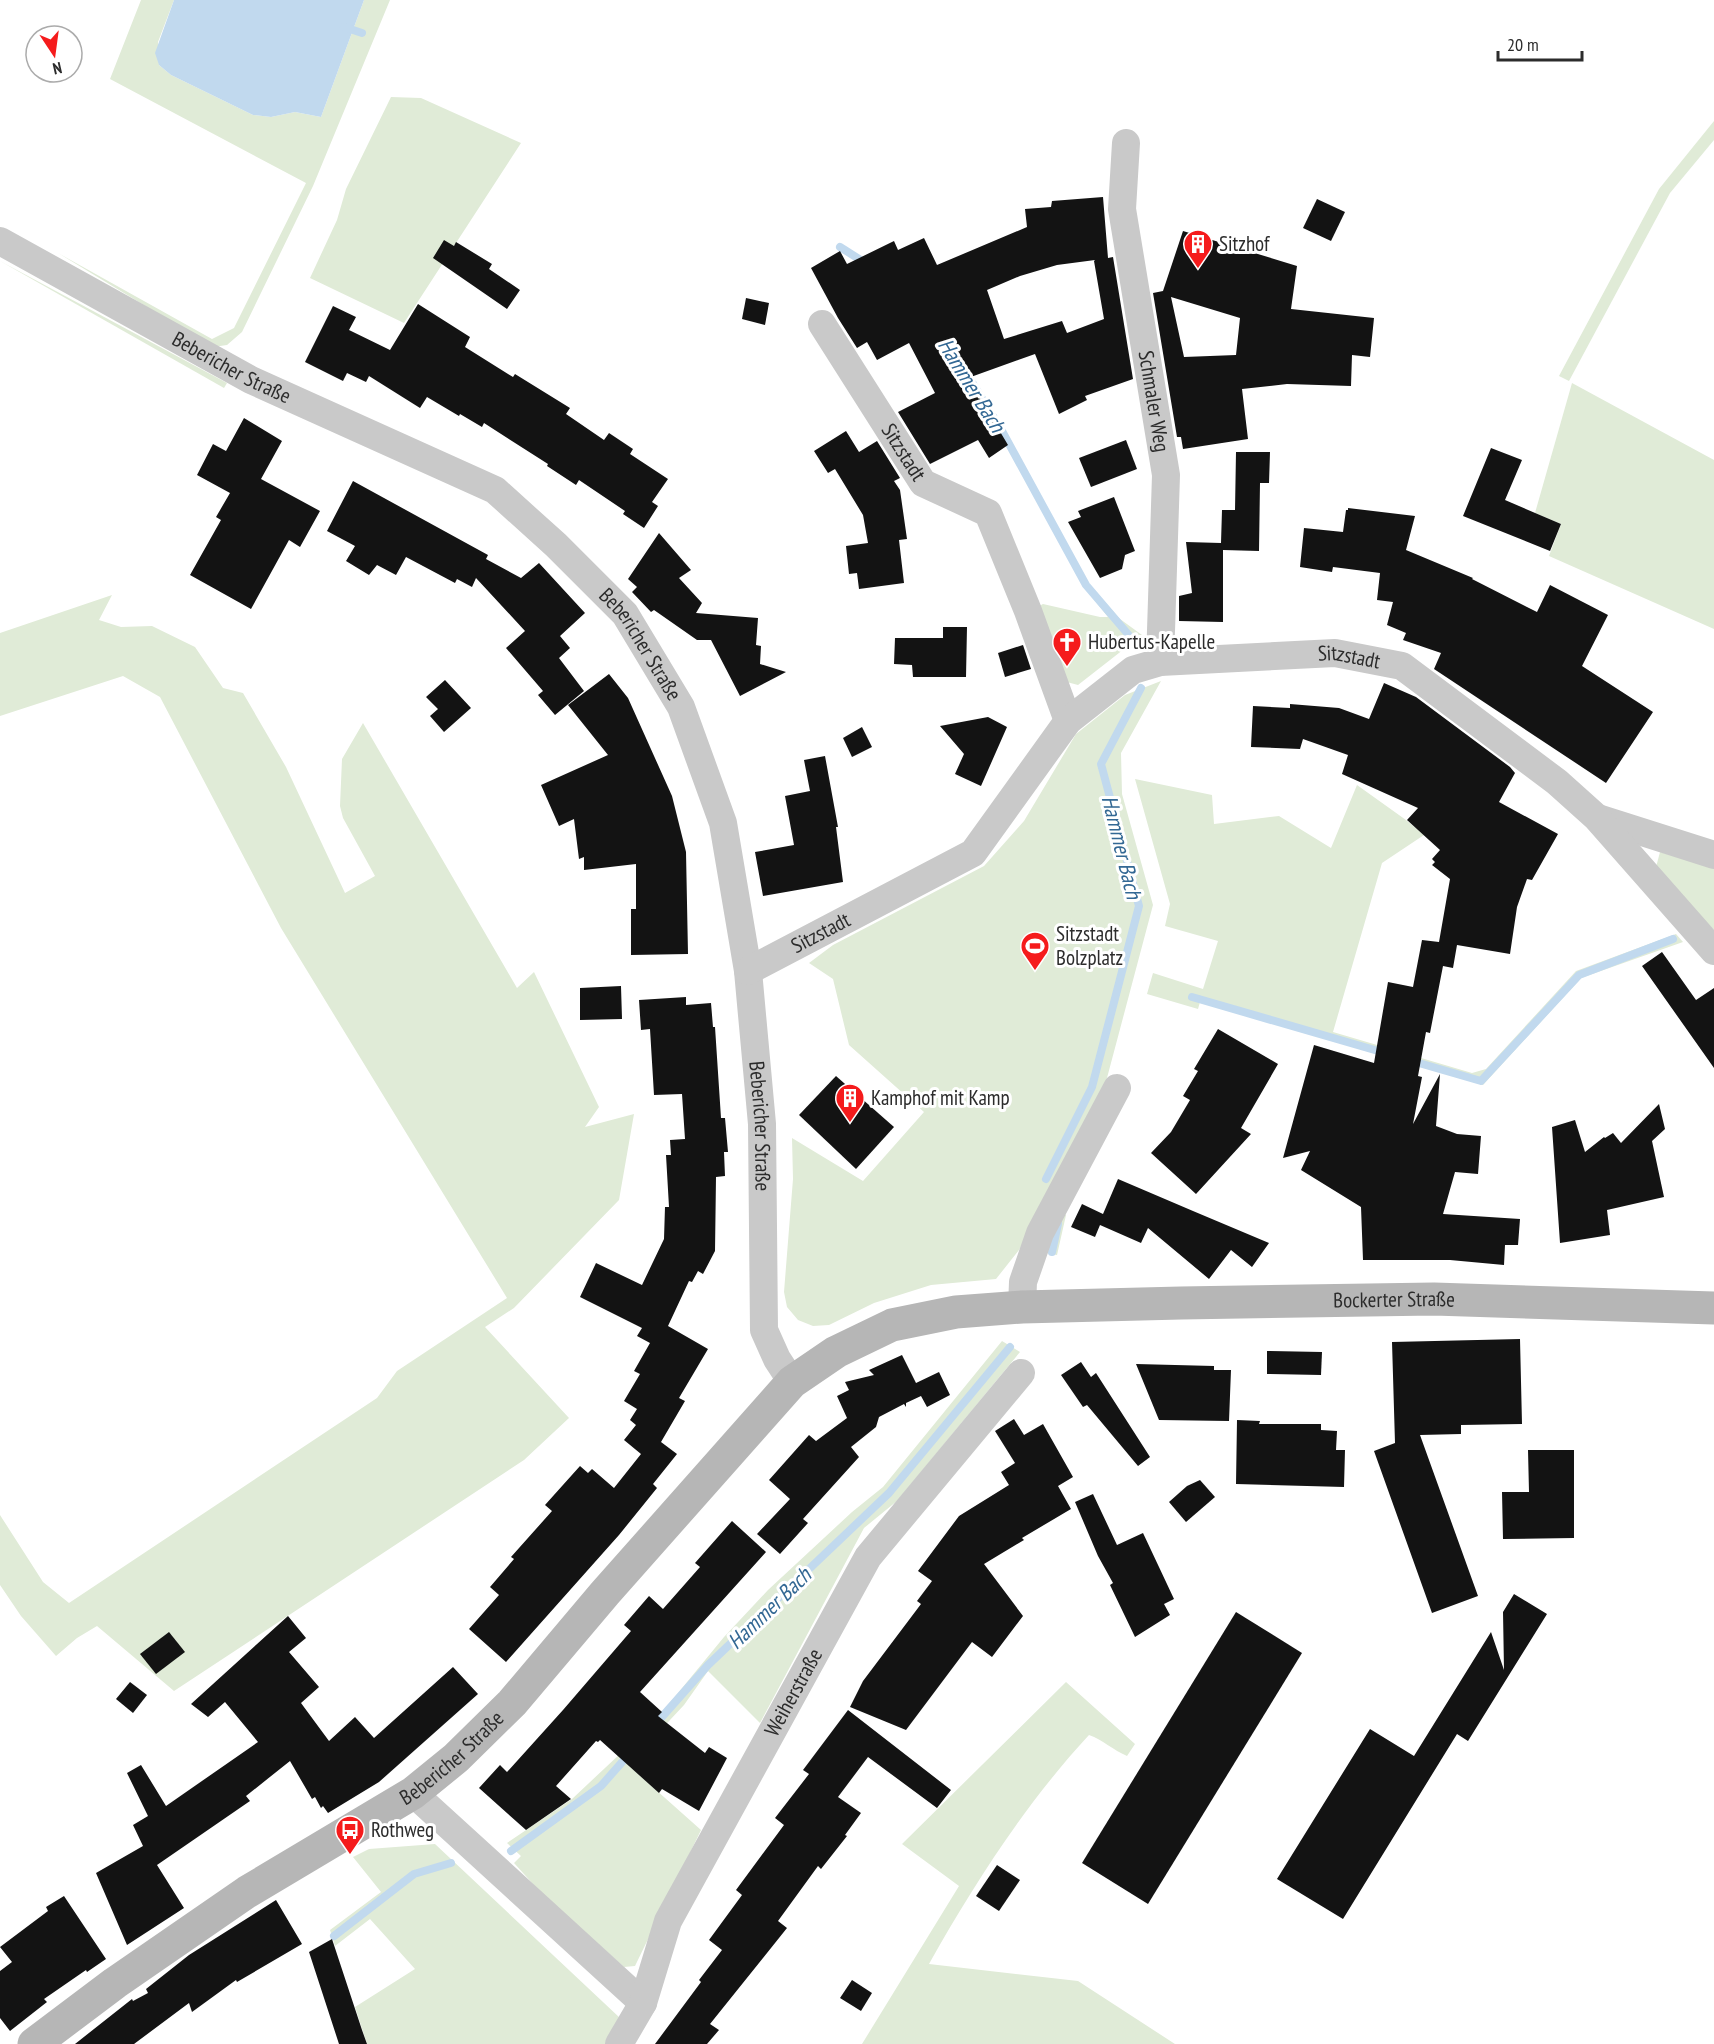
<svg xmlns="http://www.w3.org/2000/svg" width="1714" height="2044" viewBox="0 0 1714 2044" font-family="'PT Sans Narrow',sans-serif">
  <rect width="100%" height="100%" fill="#fff"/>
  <g fill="#e0ebd7">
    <path d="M 141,0 L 174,0 L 158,42 L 159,65 L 171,75 L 253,115 L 271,117 L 295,112 L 321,117 L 364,0 L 390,0 L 313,186 L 242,332 L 227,345 L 213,347 L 58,253 L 212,339 L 234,328 L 306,183 L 110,79 Z"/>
    <path d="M 391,97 L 421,98 L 521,143 L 404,323 L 310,278 L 337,220 L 346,189 Z"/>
    <path d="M 1714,121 L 1714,140 L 1670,193 L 1569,381 L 1559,376 L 1659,189 Z"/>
    <path d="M 840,244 L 909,287 L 957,355 L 1004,428 L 1089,584 L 1120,619 L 1142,635 L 1078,685 L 1063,681 L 1037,607 L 1043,604 L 1100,617 L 1108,617 L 1083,586 L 982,401 L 954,357 L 907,291 L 837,246 Z"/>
    <path d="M 0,261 L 227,383 L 224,388 Z"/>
    <path d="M 1572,383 L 1714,460 L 1714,629 L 1549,556 L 1561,524 L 1535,513 Z"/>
    <path d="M 112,595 L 99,620 L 121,627 L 152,626 L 195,647 L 223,688 L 243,693 L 286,767 L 345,893 L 375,876 L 343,818 L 340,806 L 342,759 L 363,723 L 517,988 L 534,972 L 599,1107 L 585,1127 L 634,1114 L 619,1200 L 514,1308 L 485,1327 L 569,1418 L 524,1460 L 174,1691 L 97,1626 L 77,1638 L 56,1656 L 21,1616 L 0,1585 L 0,1515 L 43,1582 L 69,1603 L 377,1398 L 397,1371 L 507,1298 L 281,928 L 160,697 L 123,676 L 0,716 L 0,633 Z"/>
    <path d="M 1161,681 L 1121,753 L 1122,794 L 1153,905 L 1103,1093 L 1019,1250 L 996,1279 L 931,1285 L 874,1303 L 829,1325 L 813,1326 L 798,1320 L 787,1307 L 784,1292 L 793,1179 L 792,1138 L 863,1181 L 924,1112 L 849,1045 L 833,979 L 809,963 L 833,945 L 984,866 L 1024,821 L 1076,734 L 1125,695 Z"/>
    <path d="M 1135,779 L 1212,795 L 1214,824 L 1279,816 L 1331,848 L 1357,785 L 1406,820 L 1424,835 L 1382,863 L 1333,1032 L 1472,1073 L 1486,1069 L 1576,971 L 1676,934 L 1683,942 L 1581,978 L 1483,1085 L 1200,1002 L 1198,1009 L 1147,994 L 1153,973 L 1203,989 L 1218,941 L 1165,926 L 1170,904 Z"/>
    <path d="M 1660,852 L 1714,867 L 1714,930 L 1655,871 Z"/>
    <path d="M 1060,1211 L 1066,1215 L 1057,1255 L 1046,1253 Z"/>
    <path d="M 1002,1341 L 1020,1352 L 897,1501 L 864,1528 L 760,1723 L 708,1671 L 684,1705 L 628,1765 L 701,1830 L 635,1966 L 624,1967 L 543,1895 L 514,1863 L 521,1856 L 507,1843 L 572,1799 L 655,1721 L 724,1637 L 768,1590 L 852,1512 L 883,1487 Z"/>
    <path d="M 1066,1682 L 1135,1744 L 1127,1756 C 1113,1750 1103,1740 1089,1735 C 1026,1803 974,1884 929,1964 L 1078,1981 L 1175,2044 L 862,2044 L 959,1886 L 902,1844 Z"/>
    <path d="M 435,1844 L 620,2018 L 605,2044 L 367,2044 L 355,2007 L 415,1969 L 370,1919 L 335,1946 L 330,1930 L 381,1892 L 353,1857 L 369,1849 Z"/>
  </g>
  <path fill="#c1d9ee" d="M 174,0 L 364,0 L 321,117 L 295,112 L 271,117 L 253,115 L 171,75 L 159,65 L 155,53 Z"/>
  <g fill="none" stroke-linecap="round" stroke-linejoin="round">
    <g stroke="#c1d9ee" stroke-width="8">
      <path d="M 344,27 L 362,33"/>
      <path d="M 840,247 L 867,264"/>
      <path d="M 964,369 L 1002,431 L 1086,585 L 1133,640"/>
      <path d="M 1192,997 L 1385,1053"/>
      <path d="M 1412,1061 L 1481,1081 L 1579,975 L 1673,939"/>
      <path d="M 1046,1179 L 1092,1087 L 1139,906 L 1101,764 L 1141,688"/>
      <path d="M 1052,1252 L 1058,1224"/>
      <path d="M 653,1727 L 708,1665 L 889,1493 L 1010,1347"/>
      <path d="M 511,1851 L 601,1786 L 631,1752"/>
      <path d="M 334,1936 L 414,1874 L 451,1863"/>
    </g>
  </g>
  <g fill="#131313" fill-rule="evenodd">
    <path d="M 1103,197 L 1108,258 L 1113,257 L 1133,379 L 1085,396 L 1087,400 L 1059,414 L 1035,354 L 968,378 L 1008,445 L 989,458 L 978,440 L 930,464 L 898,412 L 935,393 L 909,343 L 877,360 L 867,342 L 857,348 L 838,318 L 811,268 L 840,251 L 847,264 L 894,241 L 898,250 L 924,238 L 937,265 L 1027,227 L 1025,209 L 1051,207 L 1052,201 ZM 1095,260 L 1094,261 L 1104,319 L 1067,333 L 1062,321 L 1004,339 L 987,290 L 1020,276 L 1057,265 Z"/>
    <path d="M 1317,199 L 1345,212 L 1331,241 L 1303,228 Z"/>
    <path d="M 1183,231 L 1297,266 L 1291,309 L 1374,318 L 1370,357 L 1352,355 L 1351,386 L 1287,384 L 1242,389 L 1248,439 L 1183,449 L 1181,437 L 1177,437 L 1153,293 L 1163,291 ZM 1171,297 L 1240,318 L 1236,355 L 1184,357 Z"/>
    <path d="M 444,240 L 454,246 L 456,242 L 492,264 L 489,269 L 520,290 L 507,309 L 433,258 Z"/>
    <path d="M 746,298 L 769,303 L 765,325 L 742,319 Z"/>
    <path d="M 418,304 L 470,337 L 465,347 L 513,377 L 515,374 L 570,408 L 566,414 L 604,440 L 609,433 L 633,449 L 630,454 L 668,479 L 652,502 L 658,506 L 644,528 L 623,514 L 625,511 L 579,480 L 576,485 L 547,466 L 548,464 L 484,423 L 482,427 L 460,414 L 459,416 L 427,397 L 420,408 L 369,376 L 366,382 L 347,373 L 343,381 L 305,362 L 333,306 L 356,317 L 349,330 L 390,350 Z"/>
    <path d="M 244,418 L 282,441 L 261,479 L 320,511 L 300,547 L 289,540 L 251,609 L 190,575 L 221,520 L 216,517 L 230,493 L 197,475 L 213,444 L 226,451 Z"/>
    <path d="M 846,431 L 859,452 L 877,441 L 900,478 L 894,481 L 900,490 L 907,539 L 899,540 L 904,583 L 859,589 L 857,573 L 849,574 L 846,546 L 868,543 L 863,515 L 835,469 L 828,473 L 814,451 Z"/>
    <path d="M 1126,440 L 1137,469 L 1091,487 L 1079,458 Z"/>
    <path d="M 1491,448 L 1522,460 L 1505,500 L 1561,524 L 1550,551 L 1463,516 Z"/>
    <path d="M 1236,452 L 1270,452 L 1269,483 L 1260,483 L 1259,551 L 1223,550 L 1223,622 L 1179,621 L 1179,596 L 1192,593 L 1186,542 L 1221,543 L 1222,510 L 1235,510 Z"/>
    <path d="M 353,481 L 488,555 L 486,559 L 521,578 L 539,563 L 585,613 L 560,636 L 570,648 L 559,658 L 584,691 L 555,715 L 538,695 L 543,691 L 506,648 L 525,631 L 476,578 L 472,587 L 457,579 L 455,583 L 406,557 L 396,575 L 377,565 L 369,575 L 346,561 L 355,546 L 327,531 Z"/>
    <path d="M 1114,497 L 1135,551 L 1125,555 L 1122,569 L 1100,578 L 1068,522 L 1081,517 L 1078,511 Z"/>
    <path d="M 1348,508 L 1415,516 L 1406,550 L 1473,578 L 1472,579 L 1537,612 L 1550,585 L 1608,615 L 1582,666 L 1653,712 L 1606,783 L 1434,669 L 1441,653 L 1403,640 L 1406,633 L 1387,625 L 1393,602 L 1377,600 L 1380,573 L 1333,567 L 1332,572 L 1300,567 L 1304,528 L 1343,532 L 1346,510 L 1348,510 Z"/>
    <path d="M 659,533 L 691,570 L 679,578 L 702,603 L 696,613 L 758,618 L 756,645 L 761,646 L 760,664 L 786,672 L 740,696 L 711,640 L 697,640 L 654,610 L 651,612 L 632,592 L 637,587 L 628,579 Z"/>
    <path d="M 943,627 L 967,627 L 966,677 L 913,677 L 912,665 L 894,664 L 895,638 L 943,638 Z"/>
    <path d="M 1023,645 L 1031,669 L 1005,677 L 998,653 Z"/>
    <path d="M 609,674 L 628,698 L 672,796 L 686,852 L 688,954 L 631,955 L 631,909 L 636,909 L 636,864 L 584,870 L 584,857 L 579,859 L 574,819 L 559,826 L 541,785 L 608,755 L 568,705 Z"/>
    <path d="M 445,680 L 471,708 L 444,732 L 430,716 L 438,709 L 426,697 Z"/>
    <path d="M 1384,683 L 1416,697 L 1510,767 L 1515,773 L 1499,802 L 1558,834 L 1532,880 L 1527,879 L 1517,907 L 1510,954 L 1457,945 L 1453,968 L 1443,966 L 1430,1033 L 1426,1032 L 1418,1076 L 1422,1077 L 1413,1124 L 1440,1074 L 1436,1126 L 1457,1134 L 1481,1136 L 1478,1174 L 1455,1172 L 1443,1214 L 1520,1219 L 1518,1245 L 1505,1245 L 1504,1265 L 1450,1260 L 1363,1260 L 1361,1207 L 1301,1170 L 1310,1151 L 1283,1158 L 1314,1045 L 1374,1063 L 1388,982 L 1413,987 L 1422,940 L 1439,942 L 1450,879 L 1432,865 L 1435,862 L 1432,859 L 1440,850 L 1407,820 L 1418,808 L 1342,774 L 1348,755 L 1303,739 L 1300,749 L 1251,747 L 1253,706 L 1290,708 L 1290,704 L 1339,708 L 1369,719 Z"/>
    <path d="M 988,717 L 1007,727 L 981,786 L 955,774 L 964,754 L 940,726 Z"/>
    <path d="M 862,727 L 872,747 L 852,757 L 843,738 Z"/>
    <path d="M 825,756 L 838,827 L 836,827 L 843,882 L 763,896 L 755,852 L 794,845 L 785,796 L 810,791 L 804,760 Z"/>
    <path d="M 1662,952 L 1696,1000 L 1714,988 L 1714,1068 L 1642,966 Z"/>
    <path d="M 621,986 L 622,1019 L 580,1020 L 580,988 Z"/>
    <path d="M 686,997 L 686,1005 L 711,1003 L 713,1027 L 715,1027 L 721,1118 L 725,1118 L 728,1152 L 724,1152 L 725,1176 L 716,1177 L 715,1251 L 703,1274 L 698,1271 L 692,1282 L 689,1281 L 668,1326 L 708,1349 L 679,1398 L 685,1401 L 661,1442 L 677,1454 L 653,1484 L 657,1488 L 619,1535 L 506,1662 L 469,1629 L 499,1595 L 490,1587 L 514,1559 L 511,1557 L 552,1511 L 545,1505 L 580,1466 L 588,1473 L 592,1469 L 614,1488 L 641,1454 L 624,1440 L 636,1425 L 630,1420 L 637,1409 L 624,1401 L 640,1374 L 634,1371 L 650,1343 L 637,1336 L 642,1328 L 580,1297 L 596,1263 L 642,1285 L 664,1239 L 665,1207 L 669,1207 L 666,1155 L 671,1155 L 670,1140 L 685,1139 L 682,1094 L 654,1095 L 650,1029 L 641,1030 L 639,1000 Z"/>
    <path d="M 1218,1029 L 1278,1064 L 1241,1128 L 1251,1134 L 1196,1194 L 1151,1153 L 1171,1132 L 1190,1100 L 1183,1096 L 1198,1071 L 1194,1069 Z"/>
    <path d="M 836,1076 L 894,1127 L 856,1169 L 799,1115 Z"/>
    <path d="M 1659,1104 L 1665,1129 L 1652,1141 L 1664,1197 L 1607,1210 L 1610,1235 L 1560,1243 L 1552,1127 L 1575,1120 L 1585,1152 L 1604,1137 L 1605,1138 L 1613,1133 L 1621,1143 Z"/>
    <path d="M 1118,1179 L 1193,1211 L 1269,1243 L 1252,1267 L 1231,1250 L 1209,1279 L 1148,1228 L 1141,1243 L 1100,1225 L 1095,1237 L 1071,1227 L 1082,1204 L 1103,1214 Z"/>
    <path d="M 1520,1339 L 1522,1424 L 1461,1425 L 1461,1434 L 1420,1435 L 1478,1596 L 1432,1613 L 1374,1451 L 1395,1443 L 1392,1342 Z"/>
    <path d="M 1267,1351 L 1322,1352 L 1321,1375 L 1267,1374 Z"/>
    <path d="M 902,1355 L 916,1383 L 939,1372 L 950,1395 L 927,1407 L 921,1396 L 906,1403 L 906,1407 L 904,1404 L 879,1417 L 876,1427 L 851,1447 L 859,1457 L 803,1519 L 808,1523 L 780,1554 L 757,1534 L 790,1499 L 769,1480 L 809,1435 L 816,1441 L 847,1418 L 837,1396 L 849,1390 L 845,1382 L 874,1375 L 869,1370 Z"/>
    <path d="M 1081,1362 L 1091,1377 L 1096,1373 L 1150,1457 L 1138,1466 L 1087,1405 L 1083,1407 L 1061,1375 Z"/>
    <path d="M 1136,1364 L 1214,1366 L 1214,1370 L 1231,1370 L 1229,1421 L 1159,1420 Z"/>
    <path d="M 1014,1419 L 1024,1435 L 1043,1424 L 1073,1477 L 1058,1486 L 1071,1509 L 1022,1538 L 1024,1540 L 984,1564 L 1023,1616 L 992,1657 L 972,1642 L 906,1730 L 850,1707 L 863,1681 L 921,1604 L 917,1601 L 932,1581 L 918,1571 L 959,1516 L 1009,1485 L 1001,1472 L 1015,1463 L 995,1431 Z"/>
    <path d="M 1237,1420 L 1260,1421 L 1259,1424 L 1321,1424 L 1321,1430 L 1337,1431 L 1336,1450 L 1345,1450 L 1344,1487 L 1236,1484 Z"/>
    <path d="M 1528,1450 L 1574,1450 L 1574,1538 L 1503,1539 L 1502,1492 L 1529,1492 Z"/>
    <path d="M 1200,1480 L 1215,1497 L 1186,1522 L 1169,1502 L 1187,1486 Z"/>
    <path d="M 1093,1494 L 1117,1545 L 1143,1533 L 1174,1599 L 1164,1604 L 1170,1615 L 1135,1637 L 1110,1585 L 1113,1583 L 1098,1556 L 1075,1502 Z"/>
    <path d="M 732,1521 L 766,1552 L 640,1692 L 662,1712 L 658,1716 L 705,1753 L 709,1747 L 727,1758 L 699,1811 L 662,1789 L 659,1793 L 600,1740 L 598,1742 L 596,1741 L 556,1786 L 571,1799 L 526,1830 L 479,1788 L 500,1765 L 507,1772 L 563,1710 L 631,1631 L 624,1625 L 649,1596 L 663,1609 L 700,1567 L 695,1563 Z"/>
    <path d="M 1514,1594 L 1547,1614 L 1468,1741 L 1457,1734 L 1343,1919 L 1277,1879 L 1370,1729 L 1414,1756 L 1491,1632 L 1504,1670 L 1503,1612 Z"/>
    <path d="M 1236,1612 L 1302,1653 L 1148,1904 L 1082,1863 Z"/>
    <path d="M 288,1616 L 306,1638 L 289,1652 L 319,1687 L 301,1703 L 329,1741 L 355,1717 L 374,1738 L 453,1667 L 478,1694 L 379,1782 L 328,1813 L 323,1806 L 321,1808 L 315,1797 L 312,1799 L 290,1761 L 246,1796 L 250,1801 L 157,1865 L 184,1908 L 127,1945 L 96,1873 L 143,1846 L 133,1825 L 148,1816 L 127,1773 L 141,1765 L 166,1806 L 258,1742 L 225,1702 L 208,1717 L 191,1704 Z"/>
    <path d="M 169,1632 L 185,1652 L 156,1674 L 140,1654 Z"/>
    <path d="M 130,1682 L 147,1695 L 133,1713 L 116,1699 Z"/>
    <path d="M 848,1710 L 951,1790 L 937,1808 L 868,1757 L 838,1797 L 861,1813 L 845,1835 L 847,1836 L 821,1869 L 818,1866 L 778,1921 L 787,1928 L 710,2024 L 719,2030 L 707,2044 L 655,2044 L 701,1982 L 699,1980 L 722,1950 L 709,1940 L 742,1895 L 736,1890 L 784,1825 L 775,1818 L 809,1774 L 803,1770 Z"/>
    <path d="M 997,1865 L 1020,1880 L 999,1911 L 976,1896 Z"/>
    <path d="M 64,1896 L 106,1959 L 87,1972 L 86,1970 L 44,1999 L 47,2002 L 10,2031 L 0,2018 L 0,1971 L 12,1962 L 0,1947 L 48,1911 L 46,1907 Z"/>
    <path d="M 276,1900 L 302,1944 L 237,1982 L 236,1980 L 192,2012 L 189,2003 L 134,2044 L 75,2044 L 132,1999 L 133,2001 L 148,1993 L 146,1989 L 189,1955 Z"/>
    <path d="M 332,1939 L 362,2030 L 367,2044 L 339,2044 L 309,1952 Z"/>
    <path d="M 852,1980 L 872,1993 L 861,2011 L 840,1998 Z"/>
  </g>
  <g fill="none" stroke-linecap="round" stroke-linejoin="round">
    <g stroke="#c9c9c9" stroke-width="28">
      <path id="s1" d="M 1126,143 L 1122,209 L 1166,475 L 1160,662"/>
      <path id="s2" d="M 0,241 L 251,380 L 495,490 L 556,545 L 625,614 L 681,707 L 723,823 L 748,971 L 762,1124 L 764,1330 L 777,1359 L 792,1382"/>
      <path id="s3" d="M 822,324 L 923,483 L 988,513 L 1028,611 L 1068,721"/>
      <path d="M 1598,818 L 1714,855"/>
      <path id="s4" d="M 748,971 L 973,853 L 1068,721 L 1133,670 L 1160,662 L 1335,653 L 1402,666 L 1557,782 L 1596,817 L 1714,951"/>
      <path d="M 1022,1307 L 1023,1282 L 1040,1233 L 1117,1088"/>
      <path d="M 413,1793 L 643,2003"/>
      <path id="s5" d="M 619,2044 L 643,2003 L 668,1921 L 868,1557 L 1021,1373"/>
    </g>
    <path stroke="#b6b6b6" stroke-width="33" id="s6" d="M 34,2044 L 115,1983 L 247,1892 L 413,1793 L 456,1758 L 512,1703 L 605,1593 L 792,1382 L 836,1352 L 892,1325 L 956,1312 L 1022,1307 L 1181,1303 L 1434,1299 L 1714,1308"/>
  </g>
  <defs>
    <g id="building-pin" transform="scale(1.5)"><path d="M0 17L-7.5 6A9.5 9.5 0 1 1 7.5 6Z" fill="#f51b1c" stroke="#fff"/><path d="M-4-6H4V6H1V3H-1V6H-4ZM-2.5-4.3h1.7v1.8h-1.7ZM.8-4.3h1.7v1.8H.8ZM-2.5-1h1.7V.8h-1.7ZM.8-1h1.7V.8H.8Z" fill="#fff"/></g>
    <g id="church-pin" transform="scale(1.5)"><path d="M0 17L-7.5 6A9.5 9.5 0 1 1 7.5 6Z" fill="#f51b1c" stroke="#fff"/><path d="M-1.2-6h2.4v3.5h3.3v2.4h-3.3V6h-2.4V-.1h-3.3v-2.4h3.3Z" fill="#fff"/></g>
    <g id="stadium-pin" transform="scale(1.5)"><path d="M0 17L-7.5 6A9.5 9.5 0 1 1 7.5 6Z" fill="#f51b1c" stroke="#fff"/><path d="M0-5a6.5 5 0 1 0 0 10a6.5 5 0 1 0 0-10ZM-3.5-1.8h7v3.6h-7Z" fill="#fff"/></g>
    <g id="bus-pin" transform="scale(1.5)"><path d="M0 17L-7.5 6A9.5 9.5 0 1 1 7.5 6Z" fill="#f51b1c" stroke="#fff"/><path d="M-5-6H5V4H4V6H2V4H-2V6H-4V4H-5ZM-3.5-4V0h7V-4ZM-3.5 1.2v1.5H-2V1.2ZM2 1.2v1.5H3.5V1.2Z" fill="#fff"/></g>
  </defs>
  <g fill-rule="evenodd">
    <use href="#building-pin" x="1198" y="244"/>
    <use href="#church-pin" x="1067" y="642"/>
    <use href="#stadium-pin" x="1035" y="946"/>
    <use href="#building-pin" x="850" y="1098"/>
    <use href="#bus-pin" x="350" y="1830"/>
  </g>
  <g text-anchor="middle" stroke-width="6" stroke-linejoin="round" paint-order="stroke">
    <g font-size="21" fill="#2c2c2c" stroke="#fff" text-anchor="start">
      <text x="1219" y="251">Sitzhof</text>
      <text x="1088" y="649">Hubertus-Kapelle</text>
      <text x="1056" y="941">Sitzstadt<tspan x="1056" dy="24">Bolzplatz</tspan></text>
      <text x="871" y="1105">Kamphof mit Kamp</text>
      <text x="371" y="1837">Rothweg</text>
    </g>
    <g font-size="21" fill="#2c2c2c" stroke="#fff">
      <text dy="7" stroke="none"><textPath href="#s2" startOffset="264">Bebericher Straße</textPath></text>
      <text dy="7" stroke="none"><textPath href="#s1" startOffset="261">Schmaler Weg</textPath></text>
      <text dy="7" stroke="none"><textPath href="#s3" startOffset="152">Sitzstadt</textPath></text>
      <text dy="7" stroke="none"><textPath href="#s2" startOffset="768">Bebericher Straße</textPath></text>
      <text dy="7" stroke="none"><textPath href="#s4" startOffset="717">Sitzstadt</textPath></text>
      <text dy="7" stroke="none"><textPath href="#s4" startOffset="82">Sitzstadt</textPath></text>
      <text dy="7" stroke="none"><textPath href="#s2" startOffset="1272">Bebericher Straße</textPath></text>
      <text dy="7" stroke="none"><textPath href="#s6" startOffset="1634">Bockerter Straße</textPath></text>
      <text dy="7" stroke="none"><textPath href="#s5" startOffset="394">Weiherstraße</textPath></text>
      <text dy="7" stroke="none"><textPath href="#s6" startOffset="507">Bebericher Straße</textPath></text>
    </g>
    <g font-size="22" font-style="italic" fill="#336894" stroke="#fff">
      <text transform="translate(972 385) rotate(58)" y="8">Hammer Bach</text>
      <text transform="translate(1122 847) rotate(76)" y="8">Hammer Bach</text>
      <text transform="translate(769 1608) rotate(-44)" y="8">Hammer Bach</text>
    </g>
  </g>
  <g transform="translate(54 54) rotate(167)"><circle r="28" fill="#ffffff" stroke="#ababab" stroke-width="1.5"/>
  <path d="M0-4.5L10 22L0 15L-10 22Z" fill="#f51b1c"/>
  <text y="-9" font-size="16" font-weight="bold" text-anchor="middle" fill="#2c2c2c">N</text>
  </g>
  <path d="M1498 51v9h84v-9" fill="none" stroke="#2c2c2c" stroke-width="3"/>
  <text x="1507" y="51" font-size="18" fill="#2c2c2c" stroke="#ffffff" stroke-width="4.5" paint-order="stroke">20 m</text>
</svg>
